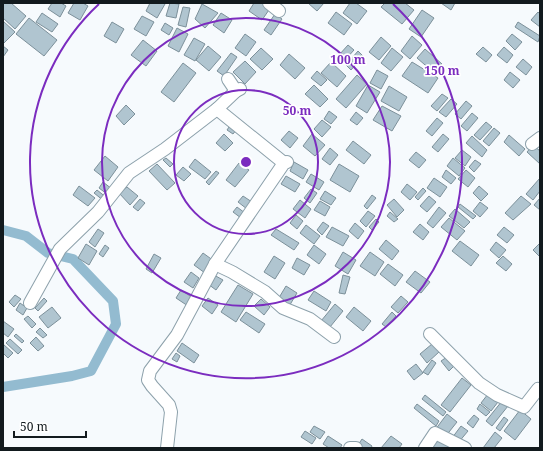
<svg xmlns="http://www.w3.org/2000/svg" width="543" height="451" viewBox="0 0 543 451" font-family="'Noto Serif',serif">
  <rect width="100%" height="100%" fill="#f6fafd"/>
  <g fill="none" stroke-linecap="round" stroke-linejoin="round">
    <path stroke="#93bbd0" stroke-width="10" d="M 3,230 L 26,236 L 48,253 L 73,259 L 113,301 L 116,324 L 91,371 L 72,376 L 3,387"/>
  </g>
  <g fill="#b0c5d0" stroke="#7c909a">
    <path d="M 4,3 L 11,3 L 26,16 L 15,29 L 3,18 L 3,4 Z"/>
    <path d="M 52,3 L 61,3 L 66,6 L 60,17 L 48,9 Z"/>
    <path d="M 74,3 L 83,3 L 88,6 L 80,20 L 68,13 Z"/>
    <path d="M 150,3 L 163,3 L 165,4 L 157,18 L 146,11 Z"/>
    <path d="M 170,3 L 179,4 L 176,18 L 166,16 Z"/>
    <path d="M 254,3 L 264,3 L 271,7 L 262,20 L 249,11 Z"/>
    <path d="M 308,3 L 324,3 L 317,11 Z"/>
    <path d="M 350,3 L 356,3 L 367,11 L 357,24 L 343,13 Z"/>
    <path d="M 385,3 L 405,3 L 414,10 L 402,24 L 381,7 Z"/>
    <path d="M 441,3 L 455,3 L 451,10 Z"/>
    <path d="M 202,4 L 218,13 L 205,28 L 195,19 Z"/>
    <path d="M 183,7 L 190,8 L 186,27 L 178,25 Z"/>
    <path d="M 422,10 L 434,18 L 421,37 L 409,29 Z"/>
    <path d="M 336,12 L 352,24 L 344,35 L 328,23 Z"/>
    <path d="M 538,12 L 540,14 L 540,27 L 531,20 Z"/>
    <path d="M 42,13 L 58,24 L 52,32 L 36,22 Z"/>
    <path d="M 221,13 L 232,20 L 224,33 L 213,25 Z"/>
    <path d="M 275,14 L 282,19 L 271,35 L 264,30 Z"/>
    <path d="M 142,16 L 154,22 L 146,36 L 134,29 Z"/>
    <path d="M 29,18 L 57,40 L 44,56 L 16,34 Z"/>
    <path d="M 3,21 L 15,32 L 3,44 Z"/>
    <path d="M 112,22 L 124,29 L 116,43 L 104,36 Z"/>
    <path d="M 518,22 L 540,36 L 538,42 L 515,27 Z"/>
    <path d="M 165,23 L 173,28 L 169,35 L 161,30 Z"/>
    <path d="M 177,28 L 188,34 L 179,52 L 168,46 Z"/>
    <path d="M 245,34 L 256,42 L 246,56 L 235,48 Z"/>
    <path d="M 512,34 L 522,42 L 515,50 L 506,41 Z"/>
    <path d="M 412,36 L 422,45 L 410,59 L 401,51 Z"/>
    <path d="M 381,37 L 391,46 L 379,60 L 369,52 Z"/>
    <path d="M 194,38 L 205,44 L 195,61 L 184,55 Z"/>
    <path d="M 143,40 L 157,51 L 146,66 L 131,55 Z"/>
    <path d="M 348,45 L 354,50 L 345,60 L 339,55 Z"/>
    <path d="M 3,46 L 8,50 L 3,57 Z"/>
    <path d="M 208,46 L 221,57 L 209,71 L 196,60 Z"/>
    <path d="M 483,47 L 492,55 L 486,62 L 476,54 Z"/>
    <path d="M 504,47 L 513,55 L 507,63 L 497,55 Z"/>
    <path d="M 261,48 L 273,59 L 262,70 L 250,59 Z"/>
    <path d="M 392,48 L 403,57 L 391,71 L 381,63 Z"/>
    <path d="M 425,49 L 442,64 L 432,71 L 417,58 Z"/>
    <path d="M 358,51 L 363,56 L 351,70 L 346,65 Z"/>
    <path d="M 231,53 L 237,57 L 224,76 L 217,71 Z"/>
    <path d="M 289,54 L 305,68 L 295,79 L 280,65 Z"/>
    <path d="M 523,59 L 532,67 L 526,75 L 516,67 Z"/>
    <path d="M 245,61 L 256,72 L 245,84 L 233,72 Z"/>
    <path d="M 331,62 L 346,76 L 337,87 L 321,73 Z"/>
    <path d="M 412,62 L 438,78 L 428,93 L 402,76 Z"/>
    <path d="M 183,63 L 196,73 L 174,102 L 161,92 Z"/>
    <path d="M 377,70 L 388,76 L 381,89 L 370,83 Z"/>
    <path d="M 317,71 L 327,80 L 321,86 L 311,78 Z"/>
    <path d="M 510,72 L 520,80 L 513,88 L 504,80 Z"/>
    <path d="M 357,75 L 367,84 L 346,108 L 336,99 Z"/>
    <path d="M 314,85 L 328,99 L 320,107 L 305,94 Z"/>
    <path d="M 368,85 L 380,92 L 367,113 L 356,106 Z"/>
    <path d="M 389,86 L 407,97 L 399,111 L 381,101 Z"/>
    <path d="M 442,94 L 448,98 L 437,111 L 431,106 Z"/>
    <path d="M 451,99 L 457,104 L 446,117 L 439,112 Z"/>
    <path d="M 466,101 L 472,106 L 461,119 L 455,114 Z"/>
    <path d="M 126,105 L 135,114 L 124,125 L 116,116 Z"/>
    <path d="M 382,106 L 401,116 L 392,131 L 373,120 Z"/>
    <path d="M 329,111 L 337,117 L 331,124 L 324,119 Z"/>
    <path d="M 356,112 L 363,118 L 357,125 L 350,120 Z"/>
    <path d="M 472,113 L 478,118 L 467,131 L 461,126 Z"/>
    <path d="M 437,118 L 443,123 L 432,136 L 426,131 Z"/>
    <path d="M 322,120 L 331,127 L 322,137 L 314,129 Z"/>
    <path d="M 486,122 L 492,127 L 480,140 L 474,135 Z"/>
    <path d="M 231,124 L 237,129 L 233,134 L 227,130 Z"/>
    <path d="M 494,128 L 500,133 L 489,146 L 483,141 Z"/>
    <path d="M 289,131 L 298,138 L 290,148 L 281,140 Z"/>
    <path d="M 224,134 L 233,143 L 225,151 L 216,143 Z"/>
    <path d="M 312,134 L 325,145 L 315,156 L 303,146 Z"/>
    <path d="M 443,134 L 449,139 L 438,152 L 432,147 Z"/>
    <path d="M 509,135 L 525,149 L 519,156 L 504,142 Z"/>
    <path d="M 472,136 L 487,150 L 482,157 L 466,143 Z"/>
    <path d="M 353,141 L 371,155 L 364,164 L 346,150 Z"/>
    <path d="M 533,145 L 540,151 L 540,164 L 527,152 Z"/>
    <path d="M 330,148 L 338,155 L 330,165 L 322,159 Z"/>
    <path d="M 462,150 L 471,157 L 465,166 L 455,158 Z"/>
    <path d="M 416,152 L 426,160 L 419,168 L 409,160 Z"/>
    <path d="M 105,156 L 118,167 L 108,181 L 94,170 Z"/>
    <path d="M 166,158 L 173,164 L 170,167 L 163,160 Z"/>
    <path d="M 453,158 L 465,168 L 459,176 L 447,166 Z"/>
    <path d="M 195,159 L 211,172 L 205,179 L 189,167 Z"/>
    <path d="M 475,160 L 481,164 L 474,172 L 469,167 Z"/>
    <path d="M 294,162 L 308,170 L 303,179 L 290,171 Z"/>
    <path d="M 239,163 L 249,170 L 235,187 L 226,180 Z"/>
    <path d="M 157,164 L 175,183 L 167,190 L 149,171 Z"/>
    <path d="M 339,164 L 359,176 L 350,192 L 330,180 Z"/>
    <path d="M 183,167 L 191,174 L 184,181 L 176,175 Z"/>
    <path d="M 446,170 L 456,178 L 451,184 L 442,177 Z"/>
    <path d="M 466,170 L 475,178 L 468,187 L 458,179 Z"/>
    <path d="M 216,171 L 219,173 L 209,185 L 206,182 Z"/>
    <path d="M 311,174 L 324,182 L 319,190 L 306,182 Z"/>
    <path d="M 286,176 L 300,184 L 295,192 L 281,184 Z"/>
    <path d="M 434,178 L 447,187 L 440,197 L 427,188 Z"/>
    <path d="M 540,178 L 540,191 L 533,200 L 526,194 Z"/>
    <path d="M 103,182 L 112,189 L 107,194 L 99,188 Z"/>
    <path d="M 407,184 L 417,192 L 410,200 L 401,192 Z"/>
    <path d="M 79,186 L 95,198 L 88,206 L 73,195 Z"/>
    <path d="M 479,186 L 488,194 L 481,201 L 473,193 Z"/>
    <path d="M 127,187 L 138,196 L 130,205 L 119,193 Z"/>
    <path d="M 423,188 L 426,191 L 418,200 L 415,197 Z"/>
    <path d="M 311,189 L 317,193 L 310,203 L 304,198 Z"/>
    <path d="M 97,190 L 107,198 L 104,201 L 94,193 Z"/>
    <path d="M 325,191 L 336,198 L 331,205 L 320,199 Z"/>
    <path d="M 372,195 L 376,198 L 367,209 L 364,206 Z"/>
    <path d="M 243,196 L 252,202 L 247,209 L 238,202 Z"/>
    <path d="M 429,196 L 436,202 L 427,212 L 420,206 Z"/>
    <path d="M 521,196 L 531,204 L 513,220 L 505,213 Z"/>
    <path d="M 540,198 L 540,210 L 534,205 Z"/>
    <path d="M 140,199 L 145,203 L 138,211 L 133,207 Z"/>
    <path d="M 394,199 L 404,210 L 397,217 L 387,205 Z"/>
    <path d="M 300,200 L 311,209 L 305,218 L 293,209 Z"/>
    <path d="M 320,201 L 330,207 L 325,216 L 314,210 Z"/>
    <path d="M 480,202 L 488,208 L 480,217 L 473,211 Z"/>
    <path d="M 460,204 L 476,216 L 473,219 L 458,207 Z"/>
    <path d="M 237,207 L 245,213 L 241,218 L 233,212 Z"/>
    <path d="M 439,207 L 446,213 L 433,228 L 427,223 Z"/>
    <path d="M 455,209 L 470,222 L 464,228 L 449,216 Z"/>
    <path d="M 368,211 L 375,216 L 366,227 L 360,221 Z"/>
    <path d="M 390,212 L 398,219 L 394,222 L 387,216 Z"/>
    <path d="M 296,215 L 303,221 L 297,229 L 290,223 Z"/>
    <path d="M 449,218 L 465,231 L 457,240 L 441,227 Z"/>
    <path d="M 376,219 L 379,222 L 372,230 L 369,227 Z"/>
    <path d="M 323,222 L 329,226 L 322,235 L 317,230 Z"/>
    <path d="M 355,223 L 364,231 L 358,239 L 349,231 Z"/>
    <path d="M 420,224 L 429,232 L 423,240 L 413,232 Z"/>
    <path d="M 306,225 L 320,236 L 314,244 L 300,233 Z"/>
    <path d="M 332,227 L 349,236 L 343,246 L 326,237 Z"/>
    <path d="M 504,227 L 514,235 L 507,243 L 497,235 Z"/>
    <path d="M 98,229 L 104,233 L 95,247 L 89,242 Z"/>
    <path d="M 276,229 L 299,243 L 294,250 L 271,235 Z"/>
    <path d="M 386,240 L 399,251 L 392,260 L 379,249 Z"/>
    <path d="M 460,241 L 479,255 L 471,266 L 452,251 Z"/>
    <path d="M 496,242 L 506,250 L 499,258 L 490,250 Z"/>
    <path d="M 540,243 L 540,257 L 533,250 Z"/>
    <path d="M 86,244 L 97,251 L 89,265 L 78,258 Z"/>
    <path d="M 105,245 L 109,248 L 103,257 L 99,254 Z"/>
    <path d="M 314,245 L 326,254 L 319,264 L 307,255 Z"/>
    <path d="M 343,252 L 356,260 L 348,274 L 335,266 Z"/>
    <path d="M 370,252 L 384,262 L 375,276 L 360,266 Z"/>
    <path d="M 203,253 L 214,261 L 205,273 L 194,265 Z"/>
    <path d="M 154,254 L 161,258 L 152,273 L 146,269 Z"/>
    <path d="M 274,256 L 285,263 L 275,279 L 264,272 Z"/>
    <path d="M 503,256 L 512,264 L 506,271 L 496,263 Z"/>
    <path d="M 297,258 L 310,265 L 304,275 L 292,268 Z"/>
    <path d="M 388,264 L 403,275 L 395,286 L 380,274 Z"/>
    <path d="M 415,271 L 430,282 L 421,293 L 406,282 Z"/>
    <path d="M 191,272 L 199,278 L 193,288 L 184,282 Z"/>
    <path d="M 214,275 L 223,280 L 216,290 L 208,284 Z"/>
    <path d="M 343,275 L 350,277 L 345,294 L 339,293 Z"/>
    <path d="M 238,285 L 253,294 L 236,322 L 221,312 Z"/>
    <path d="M 286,286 L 297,293 L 288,308 L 277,301 Z"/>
    <path d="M 181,290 L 193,298 L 188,306 L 176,298 Z"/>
    <path d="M 314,291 L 331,302 L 326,311 L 308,300 Z"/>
    <path d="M 15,295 L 21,299 L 14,307 L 9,302 Z"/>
    <path d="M 401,296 L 408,302 L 398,313 L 391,307 Z"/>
    <path d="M 44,298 L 47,301 L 38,311 L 35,308 Z"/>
    <path d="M 208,298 L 218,305 L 212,314 L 202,306 Z"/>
    <path d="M 261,299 L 270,307 L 264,315 L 254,306 Z"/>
    <path d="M 20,303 L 27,308 L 23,315 L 16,310 Z"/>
    <path d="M 335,304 L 343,311 L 330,327 L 321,321 Z"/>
    <path d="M 52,307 L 61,318 L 48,328 L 39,317 Z"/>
    <path d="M 354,307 L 371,321 L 363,331 L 346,317 Z"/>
    <path d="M 246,312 L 265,324 L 259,333 L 240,320 Z"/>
    <path d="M 392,312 L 396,316 L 386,327 L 382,324 Z"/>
    <path d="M 28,316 L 36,324 L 32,328 L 24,319 Z"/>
    <path d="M 3,321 L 14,329 L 8,337 L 3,333 Z"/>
    <path d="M 40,328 L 47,335 L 43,338 L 36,332 Z"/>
    <path d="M 16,334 L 24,341 L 22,343 L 14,336 Z"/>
    <path d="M 36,337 L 44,346 L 38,351 L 30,343 Z"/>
    <path d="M 10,339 L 22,350 L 18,354 L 6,343 Z"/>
    <path d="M 182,343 L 199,355 L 194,363 L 177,351 Z"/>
    <path d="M 3,344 L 13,353 L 8,358 L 3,353 Z"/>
    <path d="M 432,344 L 439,352 L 427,363 L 420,354 Z"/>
    <path d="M 176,353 L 180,356 L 177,362 L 172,359 Z"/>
    <path d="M 447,357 L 454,366 L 449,371 L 441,361 Z"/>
    <path d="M 432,360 L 436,363 L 428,375 L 423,372 Z"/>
    <path d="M 416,364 L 423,373 L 414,380 L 407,371 Z"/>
    <path d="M 462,378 L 471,385 L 450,412 L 441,405 Z"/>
    <path d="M 488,394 L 498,402 L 491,411 L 481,403 Z"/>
    <path d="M 425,395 L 446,412 L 443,416 L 422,399 Z"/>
    <path d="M 502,401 L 508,406 L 492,426 L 486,421 Z"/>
    <path d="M 417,404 L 439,421 L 436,426 L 414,408 Z"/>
    <path d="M 480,404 L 490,412 L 486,416 L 477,409 Z"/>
    <path d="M 520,410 L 531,419 L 515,440 L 504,431 Z"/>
    <path d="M 447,414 L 457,422 L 445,437 L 435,430 Z"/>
    <path d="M 474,415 L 479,419 L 473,428 L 467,423 Z"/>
    <path d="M 504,417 L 508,420 L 500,431 L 496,428 Z"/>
    <path d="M 314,426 L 325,432 L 320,439 L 310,432 Z"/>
    <path d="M 461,426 L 468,431 L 458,443 L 452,438 Z"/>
    <path d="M 305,431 L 316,438 L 312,444 L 301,437 Z"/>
    <path d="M 495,432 L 502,438 L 494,448 L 483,448 Z"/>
    <path d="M 437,435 L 454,448 L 427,448 Z"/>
    <path d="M 328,436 L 342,445 L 340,448 L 329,448 L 323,444 Z"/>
    <path d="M 391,436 L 402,444 L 399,448 L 381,448 Z"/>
    <path d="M 362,439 L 372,446 L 371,448 L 362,448 L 358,445 Z"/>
  </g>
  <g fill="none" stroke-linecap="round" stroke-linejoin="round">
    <g stroke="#8da1ab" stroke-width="14">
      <g id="street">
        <path d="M 269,3 L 279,11"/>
        <path d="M 228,79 L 236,91"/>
        <path d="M 217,109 L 284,163"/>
        <path d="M 532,144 L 540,138"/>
        <path d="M 287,162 L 284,163 L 215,264 L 232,272 L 265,292 L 283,308 L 310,319 L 334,337"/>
        <path d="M 30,303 L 60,249 L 98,212 L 129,173 L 165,149 L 217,109 L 236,91 L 240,89"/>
        <path d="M 430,334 L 479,383 L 497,395 L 524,407 L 538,389 L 540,390"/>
        <path d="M 167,448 L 171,412 L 169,405 L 152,386 L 148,380 L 150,371 L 177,335 L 215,264"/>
        <path d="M 350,448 L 356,448"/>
        <path d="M 425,448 L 435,433 L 465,448"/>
      </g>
    </g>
    <use href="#street" stroke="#fff" stroke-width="12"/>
  </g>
  <g fill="none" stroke="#7b2cbf" stroke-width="2">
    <circle cx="246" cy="162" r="72"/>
    <circle cx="246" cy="162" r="144"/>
    <path d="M393 4A216 216 0 1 1 99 4"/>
  </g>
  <circle cx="246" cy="162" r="6" fill="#7b2cbf" stroke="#fff" stroke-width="2"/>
  <g font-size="12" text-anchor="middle" font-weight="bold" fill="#7b2cbf" stroke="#fff" stroke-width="3.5" stroke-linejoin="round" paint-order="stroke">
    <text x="348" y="64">100 m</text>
    <text x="442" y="75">150 m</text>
    <text x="297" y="115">50 m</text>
  </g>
  <rect width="543" height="451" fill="none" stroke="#121a1e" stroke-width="8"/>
  <path d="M14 431v6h72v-6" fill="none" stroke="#121a1e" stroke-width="2"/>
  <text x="20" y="431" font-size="12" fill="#121a1e" stroke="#ffffff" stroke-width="3" paint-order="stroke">50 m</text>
</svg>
